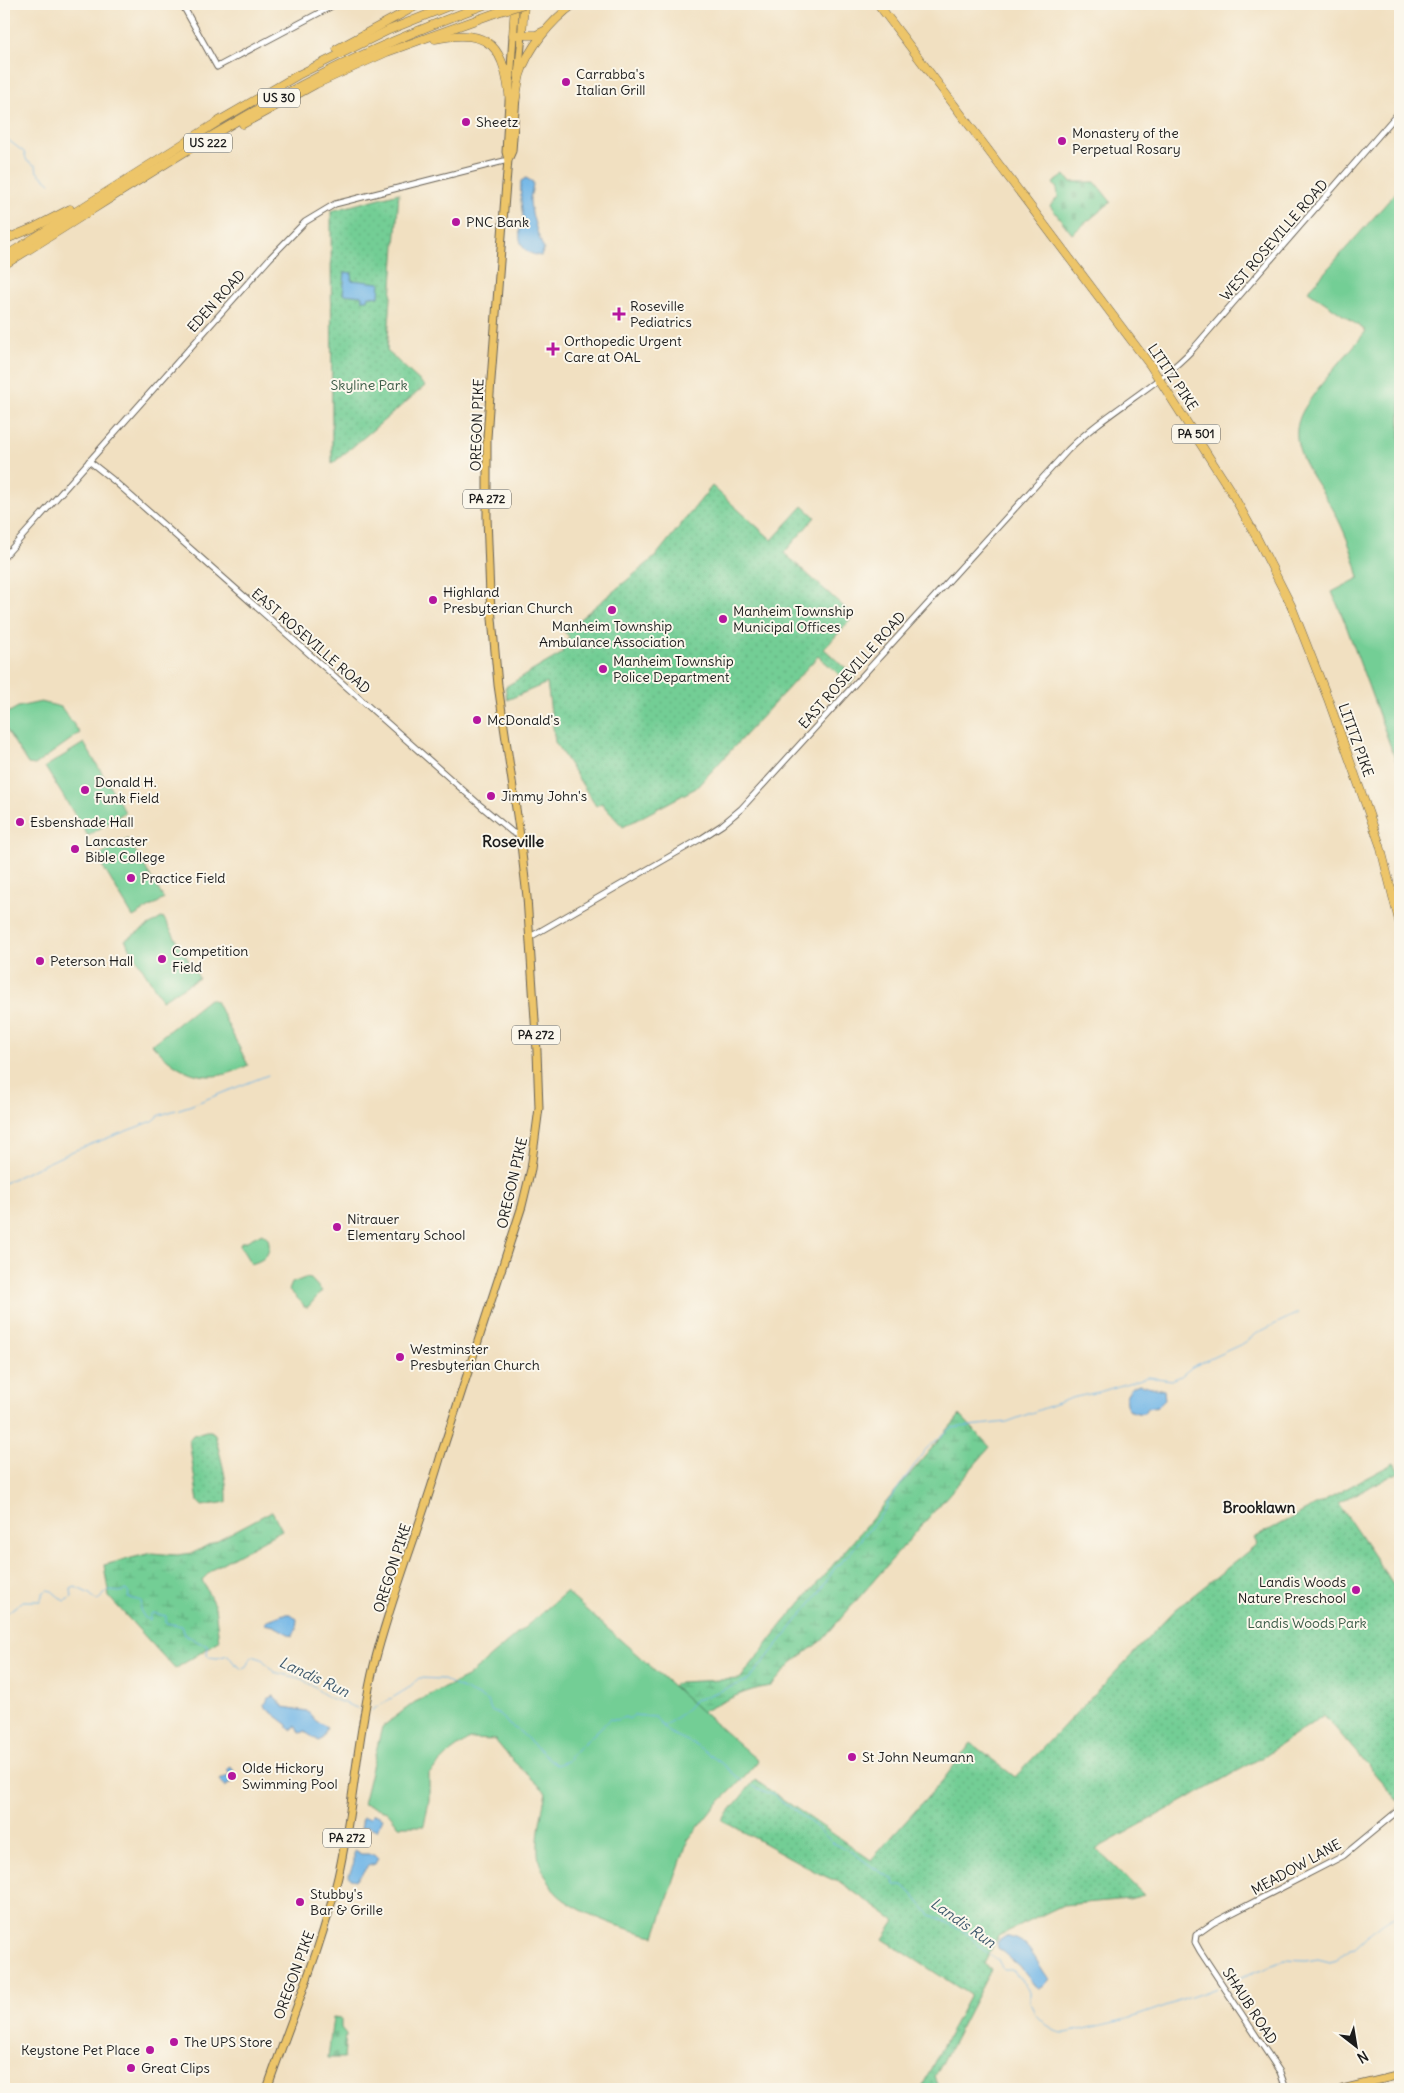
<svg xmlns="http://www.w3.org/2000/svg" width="1404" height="2093" viewBox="0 0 1404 2093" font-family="Delius,sans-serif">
  <defs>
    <pattern id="wetland-marsh" width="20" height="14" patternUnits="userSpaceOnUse" patternTransform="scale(1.25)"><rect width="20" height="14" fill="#73ce95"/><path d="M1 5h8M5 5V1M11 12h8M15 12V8" fill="none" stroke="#63b080"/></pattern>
    <pattern id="cemetery-stones" width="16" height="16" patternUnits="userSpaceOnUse" patternTransform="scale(1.25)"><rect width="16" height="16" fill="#73ce95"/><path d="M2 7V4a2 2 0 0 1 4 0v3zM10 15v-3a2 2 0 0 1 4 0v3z" fill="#63b080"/></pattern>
    <pattern id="park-dots" width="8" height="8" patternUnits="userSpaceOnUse" patternTransform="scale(1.25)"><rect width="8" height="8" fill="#73ce95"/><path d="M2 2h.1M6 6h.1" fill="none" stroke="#63b080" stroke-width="1.8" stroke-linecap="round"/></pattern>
  </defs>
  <rect width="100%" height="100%" fill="#fbf7ec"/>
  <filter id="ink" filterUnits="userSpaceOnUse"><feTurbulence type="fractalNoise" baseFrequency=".02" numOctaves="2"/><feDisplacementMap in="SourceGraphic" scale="10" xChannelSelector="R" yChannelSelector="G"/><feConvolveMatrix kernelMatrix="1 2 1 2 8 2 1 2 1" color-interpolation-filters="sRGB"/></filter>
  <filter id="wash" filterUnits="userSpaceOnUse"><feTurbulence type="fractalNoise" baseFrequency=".0096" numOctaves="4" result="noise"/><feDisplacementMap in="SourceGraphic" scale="20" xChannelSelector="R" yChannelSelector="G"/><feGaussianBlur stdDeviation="1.12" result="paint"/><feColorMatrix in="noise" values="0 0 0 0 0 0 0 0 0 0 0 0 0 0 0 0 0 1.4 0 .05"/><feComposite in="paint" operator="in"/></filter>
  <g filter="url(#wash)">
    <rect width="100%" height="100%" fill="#f1e0c1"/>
    <g fill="#73ce95" stroke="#487558">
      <path d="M 1400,188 L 1400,772 L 1344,620 L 1332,592 L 1359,578 C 1354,556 1347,537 1337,517 C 1322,484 1280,449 1304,409 C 1320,382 1346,357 1366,331 L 1308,291 Z"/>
      <path d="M 41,702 L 61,707 L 80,733 L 35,765 L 28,764 L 4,726 L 4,715 L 18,707 Z"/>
      <path d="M 84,743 L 125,812 L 88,836 L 45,767 Z"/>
      <path d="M 128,839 L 164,899 L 133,917 L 97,857 Z"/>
      <path d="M 163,917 L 199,978 L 162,1000 L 125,940 Z"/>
      <path d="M 209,999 L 216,1001 L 248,1065 C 210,1086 180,1076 152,1044 Z"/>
      <path d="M 262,1233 L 268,1238 C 272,1254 265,1260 251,1264 L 240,1246 L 241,1242 L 245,1242 Z"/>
      <path d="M 305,1278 L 311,1279 L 322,1291 L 308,1307 L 304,1307 L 303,1304 L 289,1290 L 292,1283 Z"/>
      <path d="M 566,1592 L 758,1761 L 735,1787 L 715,1806 L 688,1840 L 655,1936 C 629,1931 577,1913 557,1894 C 553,1890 542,1870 540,1864 C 534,1845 542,1812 546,1792 L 511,1759 L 495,1740 L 469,1739 L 451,1752 L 429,1774 L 429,1800 L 424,1826 L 399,1826 L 387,1811 L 363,1804 L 382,1727 L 415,1702 L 467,1677 Z"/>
    </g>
    <g fill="url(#wetland-marsh)" stroke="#487558">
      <path d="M 960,1415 L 990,1447 L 822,1640 L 792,1663 L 771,1686 C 746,1689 724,1701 702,1712 L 673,1686 L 679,1682 L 740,1679 L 782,1625 Z"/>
      <path d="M 272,1511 L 282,1530 L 215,1567 L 202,1580 L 215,1607 L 219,1641 L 175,1669 L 109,1597 L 104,1565 L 151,1553 L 177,1555 L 193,1553 Z"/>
    </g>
    <g fill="url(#cemetery-stones)" stroke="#487558">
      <path d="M 1065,175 L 1070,182 L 1095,182 L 1111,202 L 1072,234 L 1050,206 L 1058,197 L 1057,189 L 1053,183 Z"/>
      <path d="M 333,2017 L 341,2018 L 341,2028 L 346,2034 L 344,2058 L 328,2058 Z"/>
    </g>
    <g fill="url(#park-dots)" stroke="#487558">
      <path d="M 399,193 L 387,351 L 425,386 L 332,464 L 331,211 Z"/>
      <path d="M 712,486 L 772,540 L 803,506 L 815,517 L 784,553 L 854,616 L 824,649 L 856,677 L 850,684 L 818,656 L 696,788 L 623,827 L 601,803 L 596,806 L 555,742 L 547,683 L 507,700 L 505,687 L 561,654 L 569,636 L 564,632 L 654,558 Z"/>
      <path d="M 206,1431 L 211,1431 L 215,1434 C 220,1457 228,1479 227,1502 L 202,1506 L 198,1502 L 189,1440 L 193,1435 Z"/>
      <path d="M 1394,1463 L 1399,1472 L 1338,1503 L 1400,1595 L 1400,1803 L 1324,1715 L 1261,1758 L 1096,1849 L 1144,1895 L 1129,1899 L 1063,1905 L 998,1936 L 984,1964 L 991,1969 L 935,2077 L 940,2089 L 920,2089 L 970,1995 L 883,1939 L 895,1921 L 837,1880 L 831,1879 L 816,1872 L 722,1820 L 755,1780 L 871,1860 L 943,1780 L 971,1743 L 1015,1777 L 1175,1610 L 1257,1544 L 1254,1538 Z"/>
    </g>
    <g fill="#70b5e6" stroke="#466881">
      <path d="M 526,178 L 533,182 C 533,188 531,193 530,198 C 529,207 539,240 544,249 L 541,256 C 524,254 518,244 520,229 C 520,224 524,222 523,217 C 521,205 520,194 521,181 Z"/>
      <path d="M 345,272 L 352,273 L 351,280 L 380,283 L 379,297 L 369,296 L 368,300 L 362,300 L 362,296 L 343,294 Z"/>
      <path d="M 1139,1384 L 1164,1390 L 1165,1400 L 1158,1406 L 1147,1408 L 1144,1413 C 1122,1416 1119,1391 1139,1384 Z"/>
      <path d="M 284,1614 L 291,1614 L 297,1619 L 296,1630 L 292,1636 L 274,1626 L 264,1624 L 268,1620 Z"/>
      <path d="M 274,1696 L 284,1707 L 307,1711 L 316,1721 L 327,1727 L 323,1738 L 319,1741 L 305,1732 L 299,1733 L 296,1726 L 291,1730 L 288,1728 L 288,1725 L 267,1709 L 265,1705 L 268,1698 Z"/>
      <path d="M 231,1766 L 238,1779 L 224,1787 L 220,1780 L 230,1774 L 227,1769 Z"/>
      <path d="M 374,1814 L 382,1818 L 377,1830 L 367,1826 L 361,1829 L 363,1817 L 370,1818 Z"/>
      <path d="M 354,1850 L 361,1854 L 374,1854 L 378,1858 L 375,1864 L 368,1866 L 356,1880 L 351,1879 L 349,1875 L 354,1862 Z"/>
      <path d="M 1006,1936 C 1010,1937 1014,1938 1018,1940 C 1030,1945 1040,1968 1049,1979 L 1042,1987 L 1039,1988 L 1035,1986 L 1020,1967 L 998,1948 L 997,1942 Z"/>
    </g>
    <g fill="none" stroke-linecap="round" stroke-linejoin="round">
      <g stroke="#70b5e6" stroke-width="1">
        <path d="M 4,137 L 24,152 L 27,161 L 36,166 L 37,172 L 50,183"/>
        <path d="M 4,1183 L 73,1151 L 153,1121 L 160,1115 L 189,1106 L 268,1075"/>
        <path d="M 4,1615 L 23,1601 L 40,1601 L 43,1593 L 47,1590 L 52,1591 L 64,1601 L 72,1597 L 71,1589 L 75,1587 L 90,1594 L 94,1599 L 98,1600 L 108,1591 L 120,1592 L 126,1590 L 129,1594 L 128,1598 L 142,1601 L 140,1610 L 145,1618 L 150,1620 L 150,1615 L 153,1613 L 166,1616 L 166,1623 L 182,1626 L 185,1635 C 193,1637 197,1644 206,1644 L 208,1646 L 207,1654 L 209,1657 L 217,1658 L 228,1655 L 234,1663 L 242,1669 L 245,1668 L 252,1656 L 262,1659 L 274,1672 L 302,1679 L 328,1697 L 357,1708"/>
        <path d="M 372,1710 L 407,1689 L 419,1678 L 442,1679 L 488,1701 L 491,1710 L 500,1714 L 509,1725 L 519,1731 L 556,1765 L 568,1761 L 571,1755 L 610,1719 L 617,1720 L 625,1717 L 629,1719 L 634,1715 L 655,1717 L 668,1732 L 696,1745 L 721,1763 L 742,1781"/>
        <path d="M 664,1726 L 684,1712 L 694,1701 L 749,1680 L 819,1593 L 834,1569 L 849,1554 L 887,1507 L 888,1502 L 926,1449 L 951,1428 L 1007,1422 L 1071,1398 L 1099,1392 L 1148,1377 L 1172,1380 L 1181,1376 L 1192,1367 L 1244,1343 L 1259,1332 L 1298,1313"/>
        <path d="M 753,1786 L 775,1796 L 814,1825 L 833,1843 L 852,1852 L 874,1868 L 893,1879 L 894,1885 L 903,1885 L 912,1894 L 930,1915 L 941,1919 L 969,1935 L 981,1948 L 998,1960 L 1003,1969 L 1012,1969 L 1030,1992 L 1030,2002 L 1034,2009 L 1034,2013 C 1042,2022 1053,2034 1066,2033 L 1128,2019 L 1217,1988"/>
        <path d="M 1229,1982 L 1284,1960 L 1306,1961 L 1318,1959 L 1330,1962 L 1337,1960 L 1350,1949 L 1355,1948 C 1364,1940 1387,1916 1397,1916 L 1400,1913"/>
      </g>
    </g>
  </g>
  <g filter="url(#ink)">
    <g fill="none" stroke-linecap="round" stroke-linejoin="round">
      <g stroke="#676156" stroke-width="7">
        <g id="minor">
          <path d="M 182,4 L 217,67 L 336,4"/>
          <path d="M 89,461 L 113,480 L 481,806 L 512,832 L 520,836"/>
          <path d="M 4,557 L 270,258 L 305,222 L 335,204 L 508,160"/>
          <path d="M 530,937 L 702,838 L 722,825 L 741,809 L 1068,450 C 1106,412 1156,388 1193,349 L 1400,111"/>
          <path d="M 1286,2089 L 1280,2072 L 1200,1951 L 1195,1942 L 1196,1935 L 1213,1923 L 1343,1856 L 1400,1809"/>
        </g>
      </g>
      <g stroke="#676156" stroke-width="9">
        <g id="major">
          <path d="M 518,76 L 522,35"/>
          <path d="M 508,160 L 506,152 L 513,35"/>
          <path d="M 267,2089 C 291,2019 321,1950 338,1877 C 354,1807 357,1735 374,1665 C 392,1593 421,1525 441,1455 L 522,1206 L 531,1169 L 539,1108 L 537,1051 L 527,897 L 520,836 L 498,685 L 490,596 L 487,517 L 487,438 L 491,380 L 505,196 L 508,160 L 512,151 L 516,97"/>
          <path d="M 1342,2089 L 1400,2075"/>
        </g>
      </g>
      <g stroke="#676156" stroke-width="9">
        <g id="highway">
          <path d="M 515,4 L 513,35 L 536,35 L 546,30"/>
          <path d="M 878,4 L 1150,365 L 1232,493 L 1258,540 L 1291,605 L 1328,699 L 1380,845 L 1400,925"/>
          <path d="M 522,35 L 524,4"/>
          <path d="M 435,39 C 492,27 504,48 510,101"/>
          <path d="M 337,49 L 420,4"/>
          <path d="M 515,102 C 517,93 518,83 520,75 C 528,48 552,20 574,4"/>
          <path d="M 243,124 L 316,84 L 387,52 L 498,12"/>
          <path d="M 4,240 L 33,228 L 70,209"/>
          <path d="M 4,257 L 219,121 L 298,75 L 389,30 L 454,4"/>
          <path d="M 4,265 C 108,201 210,132 319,76 C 373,48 430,25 487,4"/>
        </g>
      </g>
      <use href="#minor" stroke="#fff" stroke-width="5"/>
      <use href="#major" stroke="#edc569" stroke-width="7"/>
      <use href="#highway" stroke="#edc569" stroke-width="8"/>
      <g stroke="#676156" stroke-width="9" stroke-linecap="butt">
        <path id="highway-bridge" d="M 498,12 L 524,4"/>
      </g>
      <use href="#highway-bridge" stroke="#edc569" stroke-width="8"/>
    </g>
  </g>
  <g fill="#b5179e" stroke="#fbf7ec" stroke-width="2">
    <circle cx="566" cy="82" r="5"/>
    <circle cx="466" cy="122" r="5"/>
    <circle cx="1062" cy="141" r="5"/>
    <circle cx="456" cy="222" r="5"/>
    <path d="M616.5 306.5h5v5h5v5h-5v5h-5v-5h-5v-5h5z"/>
    <path d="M550.5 341.5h5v5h5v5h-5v5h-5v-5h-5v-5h5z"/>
    <circle cx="433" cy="600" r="5"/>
    <circle cx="612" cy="610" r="5"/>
    <circle cx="723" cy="619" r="5"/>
    <circle cx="603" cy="669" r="5"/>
    <circle cx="477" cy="720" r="5"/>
    <circle cx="85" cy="790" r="5"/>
    <circle cx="491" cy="796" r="5"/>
    <circle cx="20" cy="822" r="5"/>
    <circle cx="75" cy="849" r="5"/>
    <circle cx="131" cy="878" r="5"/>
    <circle cx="162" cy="959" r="5"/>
    <circle cx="40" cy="961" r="5"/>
    <circle cx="337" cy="1227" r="5"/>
    <circle cx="400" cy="1357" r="5"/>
    <circle cx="1356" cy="1590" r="5"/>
    <circle cx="852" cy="1757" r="5"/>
    <circle cx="232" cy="1776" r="5"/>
    <circle cx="300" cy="1902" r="5"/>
    <circle cx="174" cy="2042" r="5"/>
    <circle cx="150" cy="2050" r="5"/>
    <circle cx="131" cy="2068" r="5"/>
  </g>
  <g text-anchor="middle" stroke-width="4" stroke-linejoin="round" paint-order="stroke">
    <g fill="#fbf7ec" stroke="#5f5e5a" stroke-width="1">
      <rect x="258" y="88.5" width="42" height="19" rx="4"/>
      <rect x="184" y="133.5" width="48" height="19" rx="4"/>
      <rect x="1172" y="424.5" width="48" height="19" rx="4"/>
      <rect x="463" y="489.5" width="48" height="19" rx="4"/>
      <rect x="512" y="1025.5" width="48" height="19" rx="4"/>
      <rect x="323" y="1828.5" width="48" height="19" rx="4"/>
    </g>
    <g font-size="12" font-weight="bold" fill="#1c1c1c">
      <text x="279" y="102">US 30</text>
      <text x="208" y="147">US 222</text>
      <text x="1196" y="438">PA 501</text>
      <text x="487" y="503">PA 272</text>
      <text x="536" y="1039">PA 272</text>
      <text x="347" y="1842">PA 272</text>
    </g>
    <g font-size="14" fill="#1c1c1c" stroke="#fbf7ec" text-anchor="start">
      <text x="576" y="79">Carrabba's<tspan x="576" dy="16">Italian Grill</tspan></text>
      <text x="476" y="127">Sheetz</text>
      <text x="1072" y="138">Monastery of the<tspan x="1072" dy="16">Perpetual Rosary</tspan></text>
      <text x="466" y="227">PNC Bank</text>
      <text x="630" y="311">Roseville<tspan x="630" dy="16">Pediatrics</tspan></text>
      <text x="564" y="346">Orthopedic Urgent<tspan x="564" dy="16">Care at OAL</tspan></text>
      <text x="443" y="597">Highland<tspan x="443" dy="16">Presbyterian Church</tspan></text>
      <text x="733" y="616">Manheim Township<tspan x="733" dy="16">Municipal Offices</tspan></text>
      <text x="612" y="631" text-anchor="middle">Manheim Township<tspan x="612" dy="16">Ambulance Association</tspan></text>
      <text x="613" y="666">Manheim Township<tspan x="613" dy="16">Police Department</tspan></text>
      <text x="487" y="725">McDonald's</text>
      <text x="95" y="787">Donald H.<tspan x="95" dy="16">Funk Field</tspan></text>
      <text x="501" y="801">Jimmy John's</text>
      <text x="30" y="827">Esbenshade Hall</text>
      <text x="85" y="846">Lancaster<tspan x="85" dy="16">Bible College</tspan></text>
      <text x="141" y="883">Practice Field</text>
      <text x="172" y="956">Competition<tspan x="172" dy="16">Field</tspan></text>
      <text x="50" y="966">Peterson Hall</text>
      <text x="347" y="1224">Nitrauer<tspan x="347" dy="16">Elementary School</tspan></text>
      <text x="410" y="1354">Westminster<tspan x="410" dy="16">Presbyterian Church</tspan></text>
      <text x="1346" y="1587" text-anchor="end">Landis Woods<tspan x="1346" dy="16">Nature Preschool</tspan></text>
      <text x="862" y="1762">St John Neumann</text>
      <text x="242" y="1773">Olde Hickory<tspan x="242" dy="16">Swimming Pool</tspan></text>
      <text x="310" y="1899">Stubby's<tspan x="310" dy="16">Bar &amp; Grille</tspan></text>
      <text x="184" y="2047">The UPS Store</text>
      <text x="140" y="2055" text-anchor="end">Keystone Pet Place</text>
      <text x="141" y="2073">Great Clips</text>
    </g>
    <g font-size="14" fill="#1c1c1c" stroke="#fbf7ec">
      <text transform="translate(1274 240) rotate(-49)" y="5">WEST ROSEVILLE ROAD</text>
      <text transform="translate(216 301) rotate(-48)" y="5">EDEN ROAD</text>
      <text transform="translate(1173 377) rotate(56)" y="5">LITITZ PIKE</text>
      <text transform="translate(477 425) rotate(-88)" y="5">OREGON PIKE</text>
      <text transform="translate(311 641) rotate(41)" y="5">EAST ROSEVILLE ROAD</text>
      <text transform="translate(852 670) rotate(-48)" y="5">EAST ROSEVILLE ROAD</text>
      <text transform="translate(1356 740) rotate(70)" y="5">LITITZ PIKE</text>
      <text transform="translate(512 1183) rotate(-77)" y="5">OREGON PIKE</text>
      <text transform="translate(392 1568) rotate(-72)" y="5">OREGON PIKE</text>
      <text transform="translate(1296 1867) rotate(-29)" y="5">MEADOW LANE</text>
      <text transform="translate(294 1975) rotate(-70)" y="5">OREGON PIKE</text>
      <text transform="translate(1250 2006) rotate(57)" y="5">SHAUB ROAD</text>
    </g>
    <g font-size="14" fill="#3a5a46" stroke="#fbf7ec">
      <text x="369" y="390">Skyline Park</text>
      <text x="1307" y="1628">Landis Woods Park</text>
    </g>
    <g font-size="15" font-weight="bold" fill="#1c1c1c" stroke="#fbf7ec">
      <text x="1259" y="1513">Brooklawn</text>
    </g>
    <g font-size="15" font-style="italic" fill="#3e596d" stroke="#fbf7ec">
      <text transform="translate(314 1677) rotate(25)" y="5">Landis Run</text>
      <text transform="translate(963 1923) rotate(35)" y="5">Landis Run</text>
    </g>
    <g font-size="16" font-weight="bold" fill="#1c1c1c" stroke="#fbf7ec">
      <text x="513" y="847">Roseville</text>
    </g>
  </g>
  <rect width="1404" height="2093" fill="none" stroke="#fbf7ec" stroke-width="20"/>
  <g transform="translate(1356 2046) rotate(149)" stroke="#fbf7ec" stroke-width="4" paint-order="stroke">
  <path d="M0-4L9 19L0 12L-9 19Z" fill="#1c1c1c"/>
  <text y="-8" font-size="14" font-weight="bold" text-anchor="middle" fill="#1c1c1c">N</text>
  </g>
</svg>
